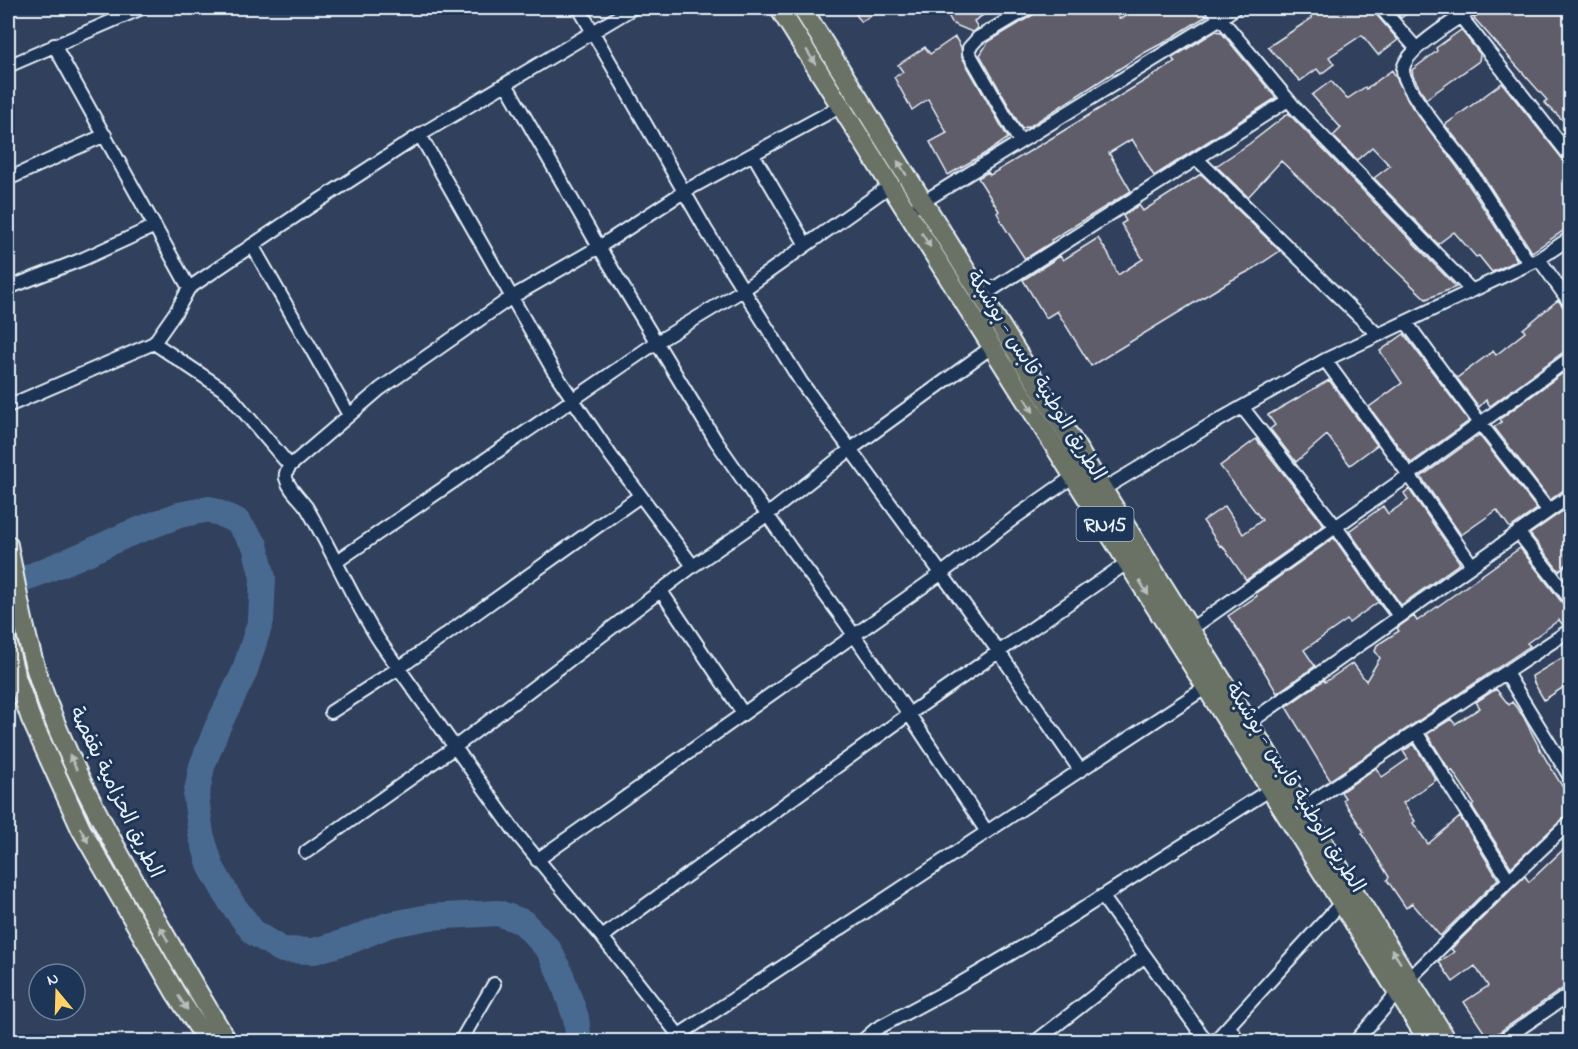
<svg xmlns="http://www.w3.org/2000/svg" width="1578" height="1049" viewBox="0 0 1578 1049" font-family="'Indie Flower','Playpen Sans Arabic',sans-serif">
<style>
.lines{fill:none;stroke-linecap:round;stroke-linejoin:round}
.river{stroke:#4a6a90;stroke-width:26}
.building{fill:#605d6b;stroke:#e8f1f8;stroke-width:1.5}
.minor-casing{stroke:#e8f1f8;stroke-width:16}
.primary-casing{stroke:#e8f1f8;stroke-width:22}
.minor{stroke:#1d3557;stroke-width:12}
.primary{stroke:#6b7165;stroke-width:18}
.oneway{fill:#b6bebd}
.labels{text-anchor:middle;stroke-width:6;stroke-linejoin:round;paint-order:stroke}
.shield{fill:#1d3557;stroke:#abb9c8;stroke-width:1.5}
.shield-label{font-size:20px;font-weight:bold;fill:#e8f1f8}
.street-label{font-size:21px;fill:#e8f1f8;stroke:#1d3557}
</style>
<rect width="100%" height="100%" fill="#31415d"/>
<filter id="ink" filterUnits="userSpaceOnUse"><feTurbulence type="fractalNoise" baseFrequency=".0167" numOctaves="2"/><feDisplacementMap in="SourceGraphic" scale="12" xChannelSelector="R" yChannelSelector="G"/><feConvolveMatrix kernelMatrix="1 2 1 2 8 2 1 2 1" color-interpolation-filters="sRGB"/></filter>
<g filter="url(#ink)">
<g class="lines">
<path class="river" d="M29,577L85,554L126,535L179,515L209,509L237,521L255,545L263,578L261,620L244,673L217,728L202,766L196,797L201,834L211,867L232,904L254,933L282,950L314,951L352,940L388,925L429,917L498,913L523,922L549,950L561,975L576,1018L579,1042"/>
</g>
<path class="building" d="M852,8H883L861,22Z
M944,8H994L974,21L978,28L972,32L953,24Z
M1037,8H1112L1120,19L1139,8H1204L1208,15L1162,44L1159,45L1144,53L1027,128L1026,127L1022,129L980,55L988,42L1033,15L1036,12Z
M1303,8H1373L1375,13L1398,40L1378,55L1362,35L1329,57L1334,64L1321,74L1317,69L1300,81L1268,47L1312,18Z
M1392,8H1414L1401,18Z
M1482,8H1570V127L1544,102L1547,100L1474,18L1481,12Z
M1461,30L1480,54L1479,61L1426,99L1413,76L1412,70L1437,51L1436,48Z
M1216,31L1221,32L1276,98L1154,176L1132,139L1109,153L1131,191L1051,240L1052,242L1025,259L1000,220H1001L997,213L999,211L978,178L988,172L990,175L1055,136L1175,62L1172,58Z
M955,37L961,47L962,57L1008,138L989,151L948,175L930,142L947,133L928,99L912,110L894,77L903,72L898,65L925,47L930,54Z
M1392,70L1412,107L1457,167L1517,260L1514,262L1492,272L1479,256L1476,257L1454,232L1438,244L1374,178L1390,166L1372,147L1357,160L1333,136L1341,128L1312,95L1331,81L1347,99L1365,87L1366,89Z
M1502,83L1564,161L1570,164V226L1532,252L1471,157L1445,125Z
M1289,113L1290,115L1456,287L1426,299L1281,161L1248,197L1216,166L1249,144Z
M1201,174L1280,251L1253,269L1230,281L1091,366L1057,311L1046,318L1023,280L1060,256L1063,260L1098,238L1109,255L1118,275L1143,259L1121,224L1126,221L1123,216L1139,205L1143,211Z
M1558,300L1564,308L1570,311V350L1565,351L1490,406L1486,400L1479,407L1457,378L1493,351L1496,355L1525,332L1523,329Z
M1404,334L1469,421L1411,463L1369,407L1402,383L1380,351Z
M1570,368V488L1565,489L1550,500L1494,427L1502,422L1500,419Z
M1329,380L1377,445L1350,465L1327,435L1296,462L1270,429L1275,425L1268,415Z
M1479,435L1537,509L1510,528L1497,510L1461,535L1421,477Z
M1256,439L1324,525L1246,580L1222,545L1220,546L1203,521L1225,506L1243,534L1262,520L1220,466Z
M1409,489L1460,563L1401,605L1349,531L1383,506L1388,514L1408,500L1404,493Z
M1570,506V561L1559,571L1530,534Z
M1334,538L1388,615L1378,602L1349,623L1347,620L1304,650L1315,666L1277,693L1254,654L1228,616L1257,596L1256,593Z
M1520,548L1563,604L1570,607V619L1563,625L1559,620L1527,643L1530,646L1330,780L1286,707L1324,680L1325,682L1353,663L1366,681L1380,658L1375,651L1377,645L1399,631L1397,628L1414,616L1417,621Z
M1570,653V669L1566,672L1570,679V683L1544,700L1533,681L1532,676Z
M1496,689L1509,705L1512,702L1523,716L1542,753L1570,799V812L1511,867L1472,806L1474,804L1466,791L1452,770L1450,771L1427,734L1451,719L1455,724L1480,708L1476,702Z
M1414,744L1436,780L1403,803L1415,821L1413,823L1428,844L1460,817L1498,879L1440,936L1412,903L1406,908L1387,880L1389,877L1362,833L1364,832L1343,800L1345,798L1341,792L1376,768L1382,777L1408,759L1403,751Z
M1570,843V986L1565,987L1495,1035L1492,1041H1490L1464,1002L1488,986L1475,966L1453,982L1439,962L1454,952L1451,949L1525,876L1529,882Z"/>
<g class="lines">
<g class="minor-casing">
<path id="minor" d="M579,8L706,230L801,382L999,652L1080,770
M1212,8L1296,109L1471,290
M1381,8L1416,48
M1454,8L1570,156
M1474,8C1458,18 1404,50 1403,70C1403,89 1451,145 1464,162C1486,195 1507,230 1529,263
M54,45L189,288L177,310L154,343L227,392L290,466
M8,66L142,8
M506,84L599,247L716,441L791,549L840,615L909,714L987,832
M420,135L553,370L611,456L693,566
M1020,142L969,53V48L978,38L1029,8
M753,154L806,245
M1197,159L1378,335
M8,179L105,135
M918,205L1221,18L1235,8
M252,245L349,415
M1539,259L1570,303
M8,288L83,259L155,226
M189,288L297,215L420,135L633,8
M982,296L1288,100
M1406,322L1480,423L1548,510
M1325,360L1409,475L1472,565
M8,406L154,343
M1242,407L1336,527L1399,616
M1097,493L1207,427L1325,360L1539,259L1570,238
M1518,532L1570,599
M336,562L657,342L743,290L891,185
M661,591L743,713
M1191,629L1409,475L1570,358
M1506,673L1570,777
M331,712L399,668L640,496
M1249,723L1570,496
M1302,808L1416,732
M306,852L455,747L693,566L767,515L851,449L993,346
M537,860L942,573L1017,516L1074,476
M1509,880L1570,822
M1102,896L1207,1042
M602,937L909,714L1128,562
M1229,1026L1239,1042
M679,1035L1211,684
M460,1042L494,984
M684,1042L602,937L516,833L380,642C352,599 333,552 307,508C301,499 289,490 286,478C285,473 287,470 290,466L380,389L512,297L599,247L685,191L841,106
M861,1042L876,1029L956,986L1029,943L1271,789
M1035,1042L1145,956
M1214,1042L1342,902
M1355,1042L1410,978L1509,880L1416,732L1570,630
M1500,1042L1570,994"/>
</g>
<g class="primary-casing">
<path id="primary" d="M779,8L1429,1042
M802,8L1448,1042
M8,545C17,591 25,638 40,682C64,753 100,819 136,884C166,937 196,990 228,1042
M8,645L15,674L31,719L81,829L176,994L208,1042"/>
</g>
<use href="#minor" class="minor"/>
<use href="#primary" class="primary"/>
</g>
<defs><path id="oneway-solid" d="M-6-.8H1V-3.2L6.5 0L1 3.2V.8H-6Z" transform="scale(1.5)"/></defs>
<g class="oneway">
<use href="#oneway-solid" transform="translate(811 57) rotate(58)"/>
<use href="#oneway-solid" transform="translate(902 168) rotate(-122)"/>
<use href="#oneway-solid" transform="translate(926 240) rotate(58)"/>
<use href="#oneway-solid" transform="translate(1029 405) rotate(58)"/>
<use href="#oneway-solid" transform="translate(1144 588) rotate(58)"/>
<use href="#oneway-solid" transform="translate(73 762) rotate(-115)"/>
<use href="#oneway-solid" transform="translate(84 835) rotate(61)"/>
<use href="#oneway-solid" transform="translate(164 934) rotate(-119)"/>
<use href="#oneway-solid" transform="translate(1396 956) rotate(-123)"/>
<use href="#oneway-solid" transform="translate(183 1003) rotate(57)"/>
</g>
</g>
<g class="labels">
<rect class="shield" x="1076.5" y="507" width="57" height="34" rx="4.5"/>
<g class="shield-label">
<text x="1105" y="531">RN15</text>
</g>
<g class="street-label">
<text transform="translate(1037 375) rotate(58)" y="7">الطريق الوطنية قابس - بوشبكة</text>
<text transform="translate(1296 787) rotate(58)" y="7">الطريق الوطنية قابس - بوشبكة</text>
<text transform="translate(117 792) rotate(64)" y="7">الطريق الحزامية بقفصة</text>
</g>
</g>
<rect width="1578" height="1049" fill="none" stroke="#1d3557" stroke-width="30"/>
<rect x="15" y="15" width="1548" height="1019" fill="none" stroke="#e8f1f8" stroke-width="2" filter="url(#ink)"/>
<g transform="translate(57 992) rotate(341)"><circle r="28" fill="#1d3557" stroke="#6e8097" stroke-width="1.5"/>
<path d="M0-4.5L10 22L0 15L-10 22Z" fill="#ffd166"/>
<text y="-9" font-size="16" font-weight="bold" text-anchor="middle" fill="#e8f1f8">N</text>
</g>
</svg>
